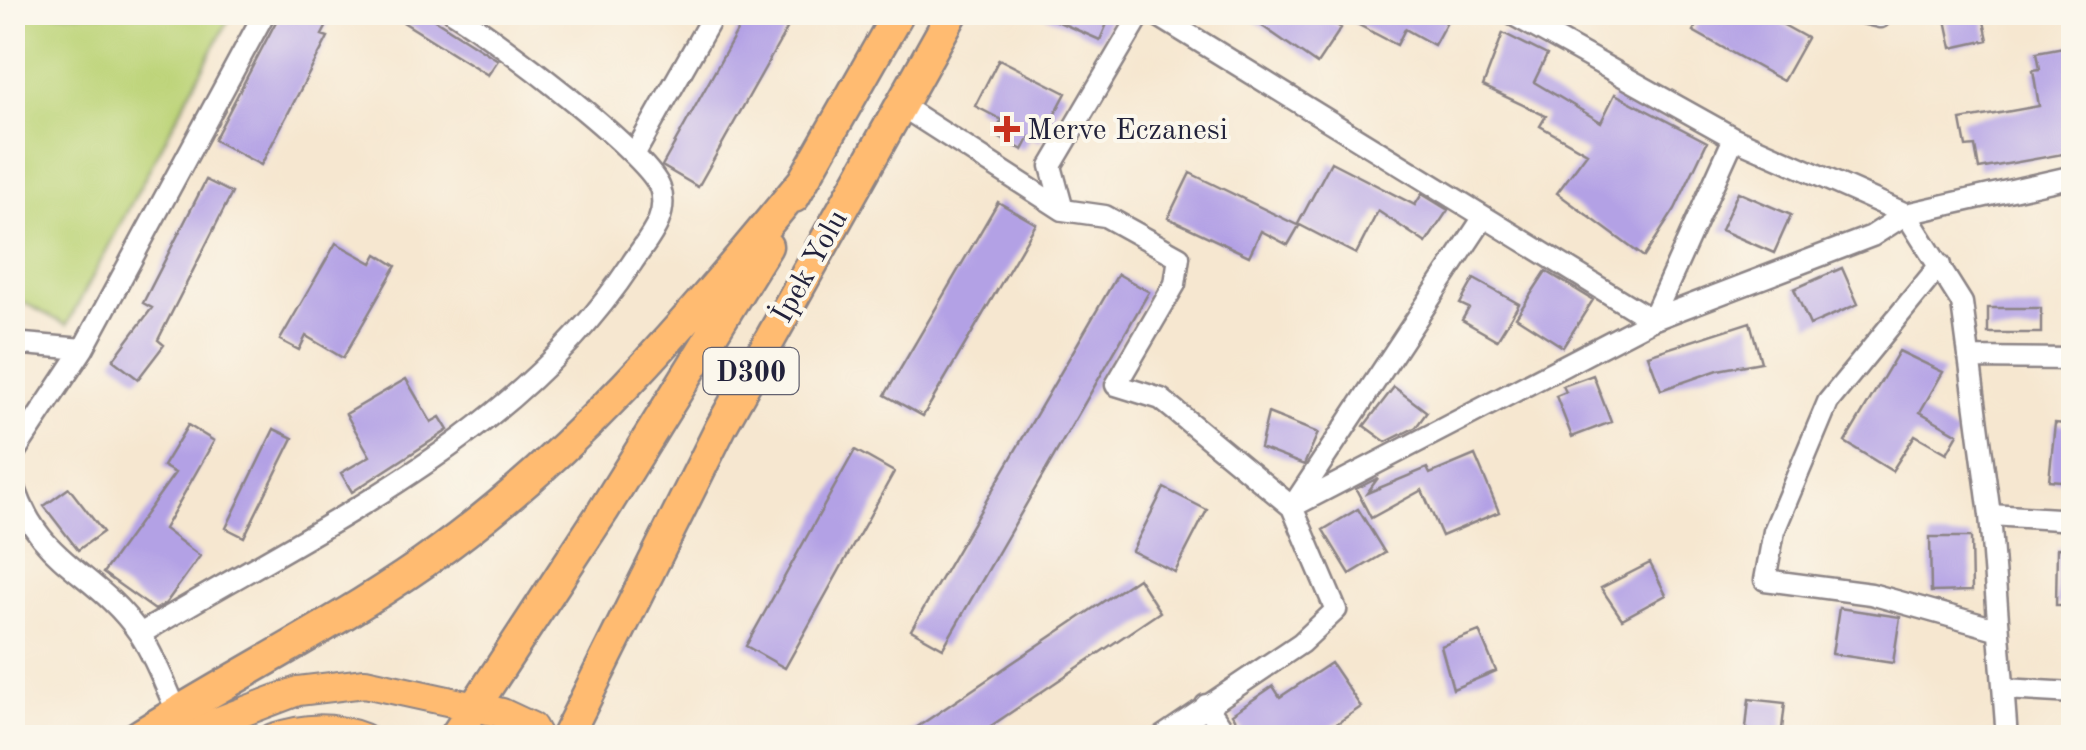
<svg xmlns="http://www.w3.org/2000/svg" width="2086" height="750" viewBox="0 0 2086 750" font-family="'Old Standard TT',serif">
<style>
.green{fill:#bdd479;stroke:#707b5a;stroke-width:2.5}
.building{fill:#b3a1e5}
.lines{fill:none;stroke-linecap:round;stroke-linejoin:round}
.minor-casing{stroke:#8c8486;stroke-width:25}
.major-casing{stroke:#8c8486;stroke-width:32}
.highway-casing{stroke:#8c8486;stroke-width:35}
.minor{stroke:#fff;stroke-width:20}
.major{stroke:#ffbb71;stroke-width:28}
.highway{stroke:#ffbb71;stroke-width:30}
.poi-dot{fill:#c8321e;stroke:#fbf7ec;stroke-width:4}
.labels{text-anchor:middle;stroke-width:8;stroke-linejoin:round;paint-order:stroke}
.shield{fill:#fbf7ec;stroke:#636270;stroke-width:2.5}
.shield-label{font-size:28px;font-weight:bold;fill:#22223b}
.poi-label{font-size:30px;fill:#22223b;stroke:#fbf7ec;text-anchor:start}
.street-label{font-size:30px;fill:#22223b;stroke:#fbf7ec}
</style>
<rect width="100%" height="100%" fill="#fbf7ec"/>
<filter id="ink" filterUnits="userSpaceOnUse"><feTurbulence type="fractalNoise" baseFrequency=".01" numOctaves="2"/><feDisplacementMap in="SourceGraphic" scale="20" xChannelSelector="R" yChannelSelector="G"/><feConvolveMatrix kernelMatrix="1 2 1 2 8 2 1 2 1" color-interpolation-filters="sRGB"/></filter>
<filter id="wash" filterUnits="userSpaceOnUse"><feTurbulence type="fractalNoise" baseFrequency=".0048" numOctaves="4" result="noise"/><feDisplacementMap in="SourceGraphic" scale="40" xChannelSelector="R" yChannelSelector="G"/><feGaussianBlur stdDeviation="2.25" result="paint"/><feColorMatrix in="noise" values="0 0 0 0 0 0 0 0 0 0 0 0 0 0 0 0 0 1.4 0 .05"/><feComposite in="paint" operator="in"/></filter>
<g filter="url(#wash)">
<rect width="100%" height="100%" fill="#f6e7d0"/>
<path class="green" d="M12,13H232L67,325L13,297Z"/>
<g id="blocks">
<path class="building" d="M281,12H334L322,35L328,37L261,165L214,140Z
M387,12H423L498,60L488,75Z
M748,12H783L793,18L698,187L662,166Z
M1036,12H1112L1100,40Z
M1242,12H1318L1341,28L1317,64Z
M1334,12H1452L1434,45L1405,29L1397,45Z
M1704,12H1760L1807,38L1783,81L1693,31Z
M1958,12H1982L1988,40L1952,48L1945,15Z
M1503,33L1547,55L1534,82L1601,122L1615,94L1707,142L1675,209L1644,257L1557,193L1587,153L1540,126L1546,116L1483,86Z
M2074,45V152L1979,169L1975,146L1966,147L1961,120L2039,106L2033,70L2040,69L2037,52Z
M999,59L1066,93L1040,142L1030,137L1023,150L994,135L1002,120L975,106Z
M1331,162L1415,205L1422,194L1448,210L1426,243L1378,211L1356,254L1298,224Z
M1190,173L1299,226L1288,245L1261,231L1249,256L1168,218Z
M206,180L232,193L158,340L164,345L138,379L113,360L152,308L143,303Z
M1738,192L1791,215L1774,253L1721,230Z
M998,202L1036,224L923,416L885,395Z
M336,243L372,263L377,254L396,266L343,358L306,336L299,350L280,340Z
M1842,268L1858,304L1810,325L1794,289Z
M1546,271L1593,300L1563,347L1516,317Z
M1118,274L1149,292L943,648L911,630Z
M1474,279L1519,304L1497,340L1462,320L1469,308L1460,304Z
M1988,308H2041V333H1988Z
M1750,322L1761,362L1718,370L1661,390L1648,355Z
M1899,351L1943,372L1920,412L1958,434L1947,453L1915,435L1892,471L1845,442Z
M1593,375L1611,422L1572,437L1556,396L1566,392L1563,386Z
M406,379L431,422L440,417L448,430L352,492L341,473L370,456L346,414Z
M1394,387L1427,412L1416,427L1386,442L1364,426Z
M1268,413L1318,433L1304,465L1260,448Z
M2055,423L2074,425V482L2049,480Z
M188,425L214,441L164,529L200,556L166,603L155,610L103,573L175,473L163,466Z
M274,429L293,438L244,537L226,528Z
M855,450L894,472L785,668L746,646Z
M1475,455L1499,512L1442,536L1422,490L1371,518L1356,489L1378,478L1367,493L1427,468L1430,474Z
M69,488L103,532L78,550L44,506Z
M1164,488L1207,510L1175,572L1132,551Z
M1358,509L1385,553L1350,574L1323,530Z
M1930,537H1971L1972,591L1931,592Z
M2057,548L2074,549V605H2056Z
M1650,563L1666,595L1622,619L1601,588Z
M1138,578L1160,612L973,738H901Z
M1839,608L1900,617L1893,663L1832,654Z
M1479,631L1496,671L1453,689L1441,646Z
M1331,663L1361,707L1316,738H1247L1232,714L1273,686L1280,697Z
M1749,699L1785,703L1781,738H1745Z"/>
</g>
</g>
<g filter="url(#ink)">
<use href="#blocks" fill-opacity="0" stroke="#8c8486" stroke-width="2.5"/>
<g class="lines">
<g class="minor-casing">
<path id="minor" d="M1152,12L1652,320L1734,138
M1508,12L1734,138L1906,214L2074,176
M1859,12L1880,17
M900,105L1063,210L1105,216L1179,257L1175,284L1116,385L1161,399L1292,507L1336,610L1301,643L1160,738
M635,153L715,12
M1063,210L1051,166L1142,12
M1940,265L1828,402L1774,531L1765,580L1871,594L1996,629
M12,343L83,349
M1969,358L2074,359
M12,456L83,349L265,12
M12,478C35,564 95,569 139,633C155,656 165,686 177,711
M1296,501L1484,217
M1292,507L1652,320L1872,236L1906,214L1962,303L1990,515L2007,738
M1990,515L2074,520
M140,634C317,527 515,441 632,263C647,240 670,217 660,188C648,153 491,35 453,12
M2004,689L2074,693
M1206,705L1229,738"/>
</g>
<g class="major-casing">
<path id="major" d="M174,738L298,691L365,683L502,713L532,727L538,738
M273,738C305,727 332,726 364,738"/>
</g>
<g class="highway-casing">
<path id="highway" d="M794,197L899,12
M135,738C230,678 330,628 422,564C572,459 688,321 803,181
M454,738L603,511L767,246
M566,738L721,427L953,12"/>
</g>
<use href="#minor" class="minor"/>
<use href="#major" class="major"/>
<use href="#highway" class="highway"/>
</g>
</g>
<path class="poi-dot" d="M1002 114h10v10h10v10h-10v10h-10v-10h-10v-10h10z"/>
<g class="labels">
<rect class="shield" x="703.5" y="348" width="95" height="46" rx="8"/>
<g class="shield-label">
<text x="751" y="381">D300</text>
</g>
<g class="poi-label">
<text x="1027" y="139">Merve Eczanesi</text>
</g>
<g class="street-label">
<text transform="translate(809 266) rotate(-61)" y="10">İpek Yolu</text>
</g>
</g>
<rect width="2086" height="750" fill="none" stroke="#fbf7ec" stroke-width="50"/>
</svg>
